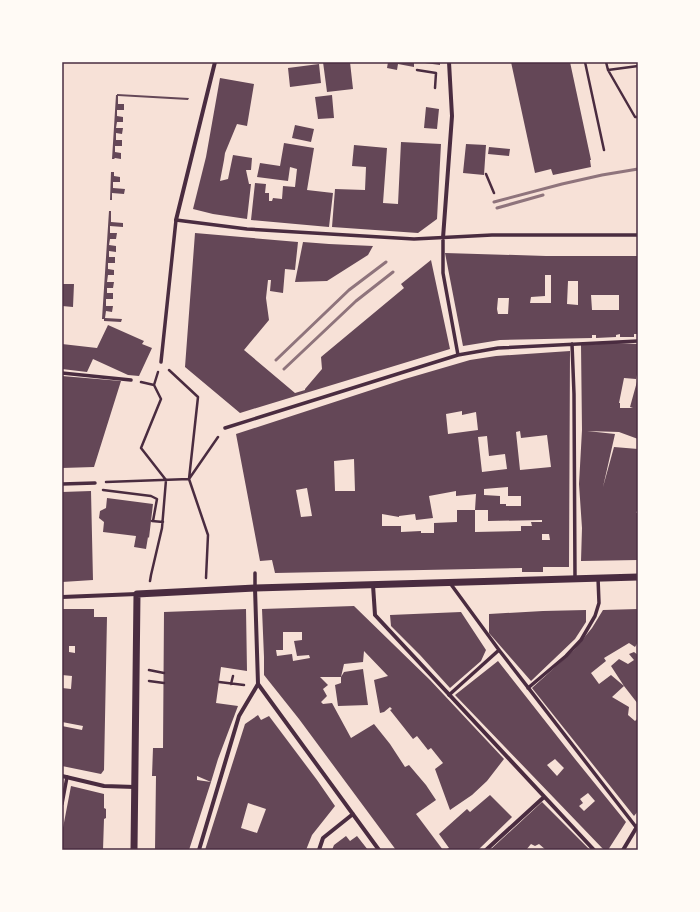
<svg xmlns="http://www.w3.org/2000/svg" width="700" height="912" viewBox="0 0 700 912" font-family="'Nunito Sans',sans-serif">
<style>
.building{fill:#644757;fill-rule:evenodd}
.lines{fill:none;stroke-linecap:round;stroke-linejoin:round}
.path{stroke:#4a2c40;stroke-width:2.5}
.pedestrian{stroke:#4a2c40;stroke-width:3.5}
.minor{stroke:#4a2c40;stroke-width:4}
.tertiary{stroke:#4a2c40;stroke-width:7}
.rail{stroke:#8f747c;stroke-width:3}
.neatline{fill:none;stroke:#4a2c40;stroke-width:1.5}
</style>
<rect width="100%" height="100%" fill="#f7e1d7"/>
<path class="building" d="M323,62H350L353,89L327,92Z
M388,62H414V67L398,64L397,70L387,68Z
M425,62H440V65L425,63Z
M511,62H570L591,160H590L591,167L553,175L551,169L535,173Z
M319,64L321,83L290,87L288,68Z
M220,78L254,84L247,126L237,124L225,153L224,160L220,181L228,179L233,155L252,158L251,170H246L249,184H251L247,219L213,214L193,209L206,157Z
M117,94L189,98L188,100L118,96V104H124V110H117V116L123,117V122H117L116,128H123L122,134L116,133V140H122V146H115V152L121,153V159L115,158L114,159H112L116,95H117Z
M332,95L334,118L318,119L315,97Z
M426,107L439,109L437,129L424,128Z
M295,125L314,129L311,142L292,138Z
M401,142L441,144L437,219L418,233L332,227L335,189L365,190L366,167L352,166L354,145L387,148L383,203L398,204Z
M284,143L314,148L307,190L333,193L329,227L251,220L255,183L266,184L265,193H269V201H272L273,198L282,199L283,186L295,187L297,169L290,167L288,181L257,177L260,163L280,166Z
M466,144L486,145L484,175L463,173Z
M489,147L510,149L509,156L488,154Z
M111,172H114V176L120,177V182H113V188L125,189L124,194L112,193V200H110Z
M109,211H111V222L123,223V227L110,226V233H117L116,239H110L109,245L116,246V252L109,251V257H115V263H108V269L114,270V275H108L107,282H114L113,288H107V293H113V299H106V306H113L112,312L106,311L105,318L122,319L121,322L104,321V319H102Z
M195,233L298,242L295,270L285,269L283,293L270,291L271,280H268L266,298L269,320L244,350L295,393L305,390V389L322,369L321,357L404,288L401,284L431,260L450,349L240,413L185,367Z
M303,242L329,244L373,246L368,255L327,281L295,282Z
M445,253L546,256H638V334H634V337H620V334L616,335V337L596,338V335H592V338L500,340L463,346ZM545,275H551V303H530L531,297L545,296ZM568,281H578V305L567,304ZM591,295H619V310H592ZM498,298H509L508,314H498L497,309Z
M62,284H74L73,307L62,306Z
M108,325L144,341L142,344L152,348L139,376L128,375L93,359L87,372L62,369V344L97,348Z
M616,343L638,344V370L636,379L624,378L619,403H620V408H633L630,407L638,378V439L619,432L587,431L615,434L603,487L614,447L638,449V508L636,513H638V560L581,561L582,528L579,484L582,430L581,345Z
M570,351L569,567H543V572H522V568L275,573L272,560L260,561L236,434L405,379L470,360L496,356ZM462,411V415L476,412L478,430L448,434L446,414ZM520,431L521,438L547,435L551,467L520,470L516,432ZM487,436L489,456L505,454L507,469L482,472L478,437ZM354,459L355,491H335L334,461ZM508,487V496H521V506H506V504H500V496L484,495V489ZM307,488L312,516L301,517L296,490ZM456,491V496L476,494L475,510H457V522L434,523V533H421V531L401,532V526H382V514L399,517V516L415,514L416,520L433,518L429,496ZM475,510H488V521L542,520V522H531L532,526H521V531L475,532ZM542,534H549L550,540H542Z
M62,376L121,381L94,467L62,468Z
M91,491L93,580L62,582V492Z
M107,498L153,504L149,538L148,537L146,549L134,547L136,536L103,532L104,522L99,518L100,511L106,508Z
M354,606L430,680L504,759L487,781L472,795L450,810L435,769L443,763L431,748L428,750L417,736L413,739L390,710L392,709L390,707L384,712L380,713L374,680L388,676L364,651L363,662L344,664L341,677H320L328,685L323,689L327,696L321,702L323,704L332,703L351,738L374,724L390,744L405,767L409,765L426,785L436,800L416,814L443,850H396L299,719L264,675V657L262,609ZM283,632H302V640L294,641L297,656L309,655L310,658L293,661L292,654L277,656L276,650H283Z
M62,609H94V617H107L104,770L101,774L62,766V726L82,730L83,726L62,722V688L71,689L72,676L62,675ZM69,646H75V653L69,652Z
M246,609L247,671L221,667L216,703L238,706L218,759L211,782L197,776V780L211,782L189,850H155L156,776H152L153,748H163L164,612Z
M638,609V642L635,647L629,643L604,658L606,661L591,673L599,684L611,675L624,686L612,697L629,707L628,715L635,721L638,718V811L634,816L532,688L574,650L592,628L603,610Z
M586,610V622L575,639L531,681L489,633V614L543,611Z
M461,612L486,650L481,661L450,688L420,655L391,626L390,615Z
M634,652L638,655V704L624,686L611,666L619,659L628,664L634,660L629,654Z
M498,661L575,759L626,822L608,850H604L455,695ZM555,759L564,768L557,776L547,765ZM588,793L595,801L584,811L579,806L583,803L580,799Z
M363,669L368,705L338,706L335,685L341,683V677L344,672Z
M258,715L261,720L269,716L317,780L335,806L312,835L306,850H205L245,724ZM248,803L266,809L257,833L241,828Z
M71,786L104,794V808L106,809V818L104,819L103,850H62V833Z
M490,795L512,817L478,850H445L449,848L439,834L467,809L470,812Z
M542,802L590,850H546L539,844L535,846L531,844L526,850H490Z
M346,836L350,841L357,836L368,850H332L334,845Z"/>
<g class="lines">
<path class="path" d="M585,62L604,150
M606,62L608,70L635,117H638
M417,70L436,73L435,88
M608,70L638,66
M486,174L494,193
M169,370L198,397L189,479L208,535L206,578
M141,382L154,385L158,372
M106,482L189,479L218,437
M103,490L151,496L157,499L153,521
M152,521L163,522
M150,581L151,575L162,528L166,480L141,448L161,399L154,385
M149,670L164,673
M149,681L164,683
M219,682L244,685
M231,684L233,676"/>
<path class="pedestrian" d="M443,238V273L458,355
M572,344L574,394L575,578
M161,362L176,220L247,229L414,239L492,235H638
M62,373L131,380
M225,428L458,355L498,348L638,341
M62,484L95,483
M255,573V588
M450,583L499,650L636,827
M528,688L566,656L581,640L595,616L599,603L598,578
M449,695L499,650
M62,804L67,777"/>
<path class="minor" d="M176,220L215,62
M443,238L452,116L449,62
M373,585L375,615L594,850
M255,588L258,684L379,850
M62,597L137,594
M62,776L104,786L135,787
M199,850L239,716L258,684
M319,850L323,838L353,814
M486,850L544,797
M623,850L638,825"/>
<path class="tertiary" d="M134,850L137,594L255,588L638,577"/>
<path class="rail" d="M494,202L562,184L602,175L638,169
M497,208L543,195
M276,360L349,290L386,262
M284,369L356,301L393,272"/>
</g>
<rect width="700" height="912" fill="none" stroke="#fffaf5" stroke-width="126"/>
<rect x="63" y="63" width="574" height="786" class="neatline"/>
</svg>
